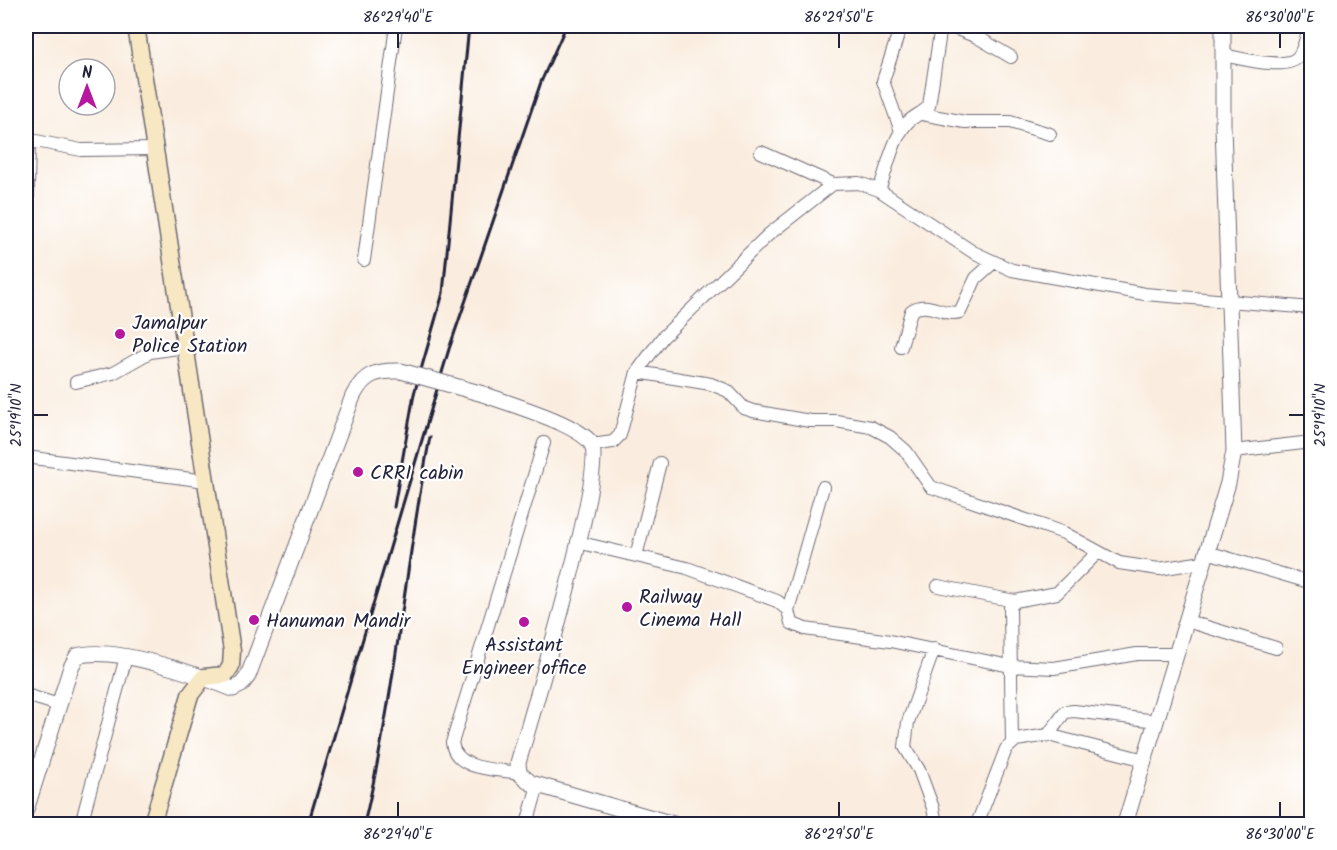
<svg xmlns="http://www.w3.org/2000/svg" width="1337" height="850" viewBox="0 0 1337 850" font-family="Kalam,sans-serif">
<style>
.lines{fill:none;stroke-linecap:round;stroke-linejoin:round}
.minor-casing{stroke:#6e6974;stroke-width:14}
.tertiary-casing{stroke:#6e6974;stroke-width:17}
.secondary-casing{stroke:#6e6974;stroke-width:19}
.minor{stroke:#fff;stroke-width:12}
.tertiary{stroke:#fff;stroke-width:15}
.secondary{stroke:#f7e8c3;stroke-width:16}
.rail{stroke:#22223b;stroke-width:3}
.tertiary-bridge-casing{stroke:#6e6974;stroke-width:17;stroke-linecap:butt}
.tertiary-bridge{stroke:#fff;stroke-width:15}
.ticks{fill:none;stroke:#22223b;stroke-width:2}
.poi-dot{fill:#b5179e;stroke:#fff;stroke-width:2}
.labels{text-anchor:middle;stroke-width:4.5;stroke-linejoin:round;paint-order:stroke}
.poi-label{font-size:20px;fill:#22223b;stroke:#fff;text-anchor:start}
.neatline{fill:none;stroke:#22223b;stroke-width:2}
.ticks-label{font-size:15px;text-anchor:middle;fill:#22223b}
</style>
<rect width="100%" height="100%" fill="#fff"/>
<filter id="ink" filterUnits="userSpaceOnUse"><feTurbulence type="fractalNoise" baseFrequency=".0167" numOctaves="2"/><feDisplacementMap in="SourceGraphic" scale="12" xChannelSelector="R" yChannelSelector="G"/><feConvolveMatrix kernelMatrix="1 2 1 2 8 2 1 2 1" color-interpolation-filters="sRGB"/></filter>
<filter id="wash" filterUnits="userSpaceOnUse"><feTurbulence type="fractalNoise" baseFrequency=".008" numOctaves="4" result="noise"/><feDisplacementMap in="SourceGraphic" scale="24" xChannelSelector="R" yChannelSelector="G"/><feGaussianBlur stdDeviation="1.35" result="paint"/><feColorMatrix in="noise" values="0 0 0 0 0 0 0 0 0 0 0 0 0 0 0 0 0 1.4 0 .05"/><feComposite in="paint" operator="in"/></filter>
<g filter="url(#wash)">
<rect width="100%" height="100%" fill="#faeddf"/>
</g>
<g filter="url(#ink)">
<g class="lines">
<g class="minor-casing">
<path id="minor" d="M949,26L977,37L1011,57
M899,32L883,81L901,131
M1223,55C1240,58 1286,71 1298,57C1305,48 1305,35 1312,26
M922,114L965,122H1010L1050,134
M26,139L81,150L155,149
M761,152L833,184
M879,190C887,170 892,140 907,123C913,116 922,114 929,106L941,26
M364,260L396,26
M26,285L29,139
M901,347L911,311C927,299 944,317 960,312L976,278L994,262
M637,372L711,384L728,391L744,408L753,411L810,421H836L871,427L890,437L906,451L931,487L1064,533L1119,563L1159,569L1203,562
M76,382L113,373L150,352L185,347
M592,445L613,442L620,435L637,372L662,338L768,235L833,184L859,183L879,190L973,252L1012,270L1145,294L1312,308
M1234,451L1312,442
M26,457L206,481
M577,542L687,568L777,601L788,610L791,623L805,629L890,641L1010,666L1054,668L1137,654H1177
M1207,552L1312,583
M636,556L660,463
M938,586L1015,601
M788,610L823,487
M1187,621L1276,648
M934,649L908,722L905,747L919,770L933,808L936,824
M26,695L59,705
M1048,735L1145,760
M1012,743L1010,607L1015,601L1057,593L1098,552
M519,773C496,769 456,771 452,743L544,443
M81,824L126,657
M527,824L538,785
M977,824L1006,749L1016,740L1048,735L1065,712L1074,711L1157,721"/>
</g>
<g class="tertiary-casing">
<path id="tertiary" d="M483,394C509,404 576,423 591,443C607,467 530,721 518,763L519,773L531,783L673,824
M26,810L71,667L77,656C113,645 199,675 233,689L241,685L248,676L353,396C364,374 376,370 401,371
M1125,824L1228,483L1234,451L1223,126V26"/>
</g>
<g class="secondary-casing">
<path id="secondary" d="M136,26L232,651L231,666L225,675L204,677L190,695L152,824"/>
</g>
<use href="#minor" class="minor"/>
<use href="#tertiary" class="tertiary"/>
<use href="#secondary" class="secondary"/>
<path class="rail" d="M394,507L414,394L443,293L469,26
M308,824L449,349L541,82L566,26
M364,824C395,697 405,566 430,437"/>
<g class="tertiary-bridge-casing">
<path id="tertiary-bridge" d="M401,371L483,394"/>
</g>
<use href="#tertiary-bridge" class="tertiary-bridge"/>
</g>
</g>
<path class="ticks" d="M398,33V48M839,33V48M1280,33V48M33,415H48M1289,415H1304M398,802V817M839,802V817M1280,802V817"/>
<g class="poi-dot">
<circle cx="120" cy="334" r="6"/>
<circle cx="358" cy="472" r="6"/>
<circle cx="627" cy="607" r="6"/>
<circle cx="254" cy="620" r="6"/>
<circle cx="524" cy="622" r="6"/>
</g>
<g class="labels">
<g class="poi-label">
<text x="132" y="329">Jamalpur<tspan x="132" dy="23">Police Station</tspan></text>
<text x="370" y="479">CRRI cabin</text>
<text x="639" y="603">Railway<tspan x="639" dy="23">Cinema Hall</tspan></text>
<text x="266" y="627">Hanuman Mandir</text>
<text x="524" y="651" text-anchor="middle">Assistant<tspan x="524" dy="23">Engineer office</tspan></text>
</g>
</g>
<rect width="1337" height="850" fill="none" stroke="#fff" stroke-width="66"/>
<g transform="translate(87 87)"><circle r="28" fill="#ffffff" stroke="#a7a7b1" stroke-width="1.5"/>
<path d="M0-4.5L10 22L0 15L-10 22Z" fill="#b5179e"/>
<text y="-9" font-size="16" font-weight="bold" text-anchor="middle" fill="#22223b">N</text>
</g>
<rect x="33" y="33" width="1271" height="784" class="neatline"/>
<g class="ticks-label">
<text x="398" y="22">86°29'40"E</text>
<text x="839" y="22">86°29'50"E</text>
<text x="1280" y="22">86°30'00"E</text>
<text transform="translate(16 415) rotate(-90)" y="5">25°19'10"N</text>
<text transform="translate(1320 415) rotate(-90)" y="5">25°19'10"N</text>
<text x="398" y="839">86°29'40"E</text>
<text x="839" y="839">86°29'50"E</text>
<text x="1280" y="839">86°30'00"E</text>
</g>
</svg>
